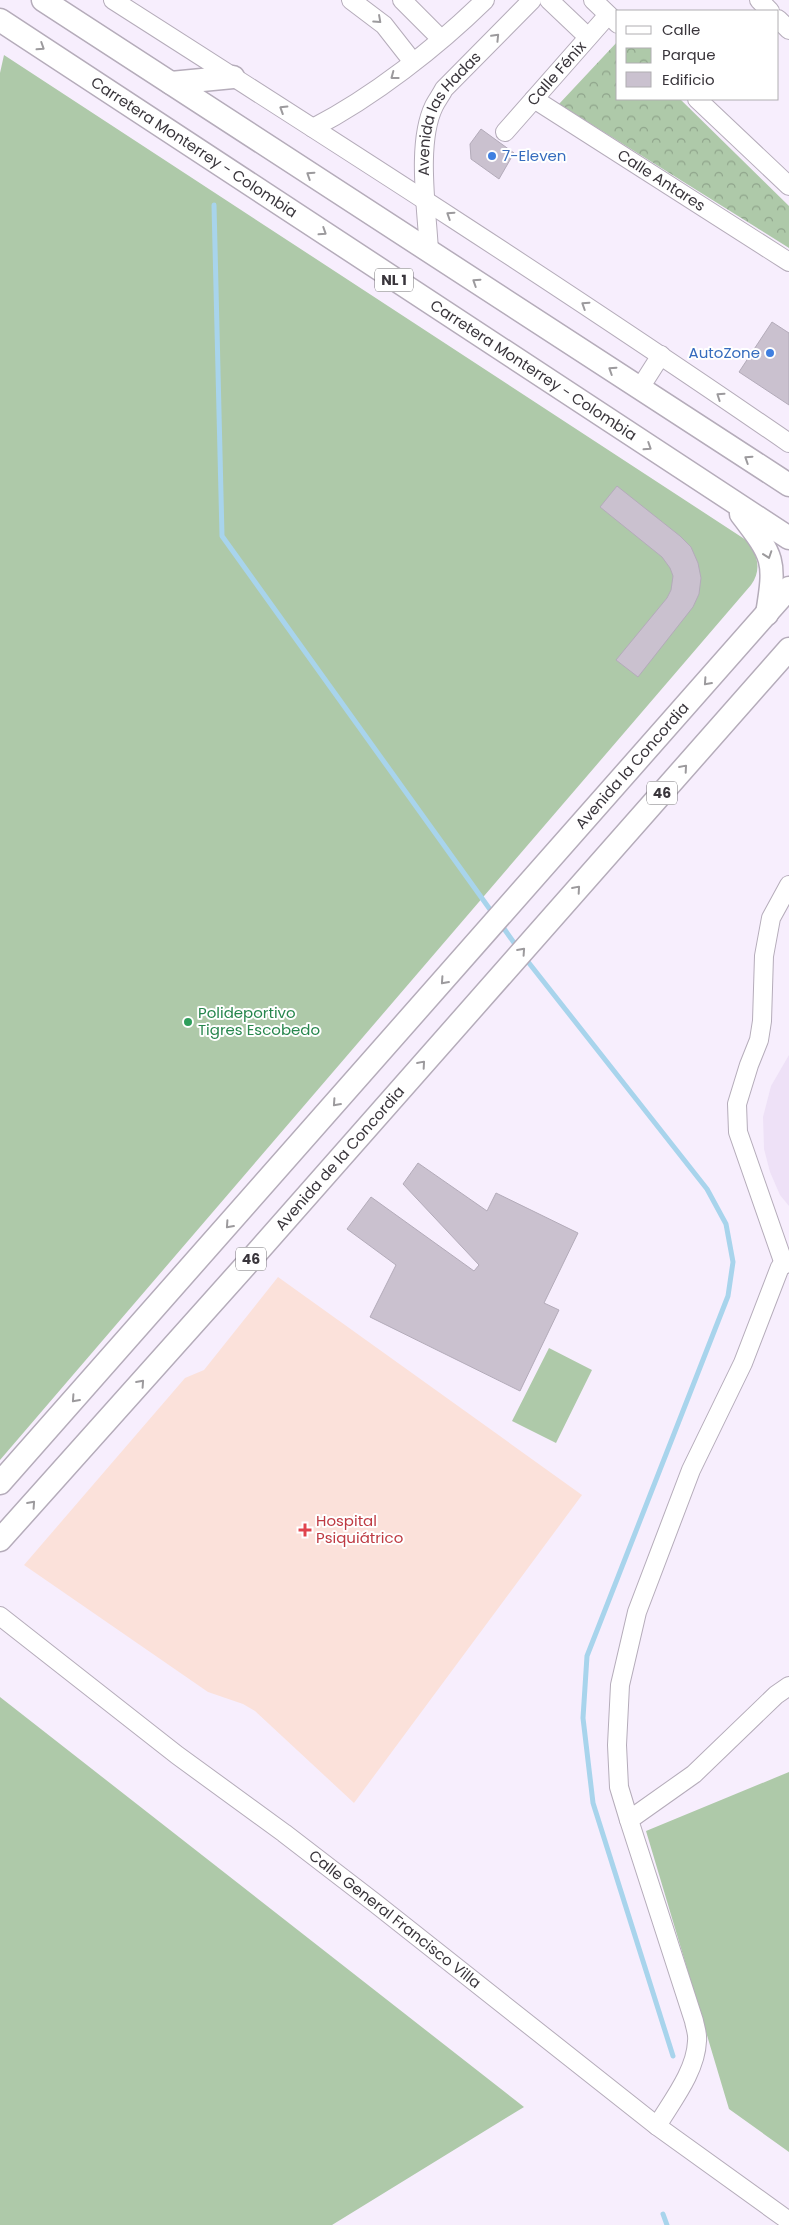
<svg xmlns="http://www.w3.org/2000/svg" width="789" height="2225" viewBox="0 0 789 2225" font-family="Poppins,sans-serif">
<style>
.built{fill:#eee1f7}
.medical{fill:#fbe1da}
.grass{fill:#aec9a9}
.park{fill:url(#park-crowns)}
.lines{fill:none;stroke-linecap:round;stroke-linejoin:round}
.stream{stroke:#a8d4ec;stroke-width:5}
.building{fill:#cac1cf;stroke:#b3abb9}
.minor-casing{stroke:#b5acba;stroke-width:20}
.major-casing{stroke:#b5acba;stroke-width:25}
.minor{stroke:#fff;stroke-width:18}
.major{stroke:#fff;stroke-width:22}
.oneway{stroke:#9c9a9d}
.shop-dot{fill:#3f7fe0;stroke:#fff;stroke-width:2}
.leisure-dot{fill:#2e9e5b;stroke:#fff;stroke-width:2}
.health-dot{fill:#e0444e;stroke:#fff;stroke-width:2}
.labels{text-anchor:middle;stroke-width:4;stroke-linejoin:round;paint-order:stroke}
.shield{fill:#fff;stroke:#747276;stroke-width:1}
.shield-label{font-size:14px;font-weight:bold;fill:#39353b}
.street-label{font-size:15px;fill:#39353b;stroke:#fff}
.shop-label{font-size:15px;fill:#366cbe;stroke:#fff;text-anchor:start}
.leisure-label{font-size:15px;fill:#27864d;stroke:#fff;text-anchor:start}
.health-label{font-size:15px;fill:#be3a42;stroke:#fff;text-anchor:start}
</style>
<defs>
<pattern id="park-crowns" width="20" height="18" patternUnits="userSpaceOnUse" patternTransform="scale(1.25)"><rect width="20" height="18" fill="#aec9a9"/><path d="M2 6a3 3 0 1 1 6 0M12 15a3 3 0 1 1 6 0" fill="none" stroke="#8fa48b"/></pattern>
</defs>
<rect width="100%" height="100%" fill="#f7eefd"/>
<path class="built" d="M789,1055V1206L780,1195L770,1172L764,1149L763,1117L771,1086Z"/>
<path class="medical" d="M278,1277L582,1495L354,1803L255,1711L243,1704L208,1692L24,1565L185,1378L204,1370Z"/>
<path class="grass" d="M4,55L746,540C758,554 762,570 751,585L0,1460V73Z
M549,1348L592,1370L556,1443L512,1421Z
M0,1697L524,2107L332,2225H0Z
M789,1772V2152L729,2109L646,1831Z"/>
<path class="park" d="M618,41V99H680L789,206V248L559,104Z"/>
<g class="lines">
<path class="stream" d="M214,205L222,536L494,915
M500,923L517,947
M525,958L707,1189L726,1224L733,1262L728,1296L587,1656L583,1718L593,1803L673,2056
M663,2214L667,2225"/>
</g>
<path class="building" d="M481,129L514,153L499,179L471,159L470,144Z
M772,322L789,333V405L739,372Z
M617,486L680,536L691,547L698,563L701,578L699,594L693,607L638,677L616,660L667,598L671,590L673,576L670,568L662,557L600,507Z
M418,1163L487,1211L496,1193L578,1233L544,1303L559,1310L520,1391L370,1317L396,1265L347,1229L371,1197L474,1271L479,1265L403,1184Z"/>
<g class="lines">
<g class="minor-casing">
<g id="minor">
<path d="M113,0C340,145 567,290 789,443"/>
<path d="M351,0L384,25L413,62"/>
<path d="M402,0L441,39"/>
<path d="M549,0L588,37"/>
<path d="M593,0L618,24"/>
<path d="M759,0L770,11"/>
<path d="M778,19L789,30"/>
<path id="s1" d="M534,99L789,262"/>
<path d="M697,99L789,186"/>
<path d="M313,128C373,97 437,47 485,0"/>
<path id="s2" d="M505,132L608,15"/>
<path id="s3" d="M429,251C427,210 416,143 434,106C437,100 441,95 444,89L532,0"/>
<path d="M640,388L661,355"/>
<path d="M784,1264L738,1132L737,1104L749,1065L759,1040L762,1021L764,956L771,918L789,885"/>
<path id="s4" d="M0,1616L177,1755L284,1833L375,1903L657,2126L789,2221"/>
<path d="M629,1820L619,1787L617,1745L620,1685L637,1612L691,1470L743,1363L780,1267L789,1262"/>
<path d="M657,2126C672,2101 696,2071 697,2041C698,2034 695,2027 694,2021L629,1820L694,1774L776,1695L789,1686"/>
</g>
</g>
<g class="major-casing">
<g id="major">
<path d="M43,0L789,485"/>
<path id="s5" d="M0,20L789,538"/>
<path d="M171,83L233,77"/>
<path d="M741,514C774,557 776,560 767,614"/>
<path id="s6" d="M0,1483L789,588"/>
<path id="s7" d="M0,1540L253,1257L789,649"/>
</g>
</g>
<use href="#minor" class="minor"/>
<use href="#major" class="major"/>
</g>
<defs><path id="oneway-chevron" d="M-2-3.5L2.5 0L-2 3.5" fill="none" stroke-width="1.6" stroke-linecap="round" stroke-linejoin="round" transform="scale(1.25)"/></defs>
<g class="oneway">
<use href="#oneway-chevron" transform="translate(378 20) rotate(42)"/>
<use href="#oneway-chevron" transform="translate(496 37) rotate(-46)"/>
<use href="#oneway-chevron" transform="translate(41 47) rotate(33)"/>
<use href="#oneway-chevron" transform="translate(394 76) rotate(143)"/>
<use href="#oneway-chevron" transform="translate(283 109) rotate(-148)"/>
<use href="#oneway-chevron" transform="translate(310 175) rotate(-147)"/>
<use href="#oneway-chevron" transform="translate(450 215) rotate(-147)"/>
<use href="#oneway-chevron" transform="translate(323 232) rotate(33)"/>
<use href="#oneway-chevron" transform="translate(476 282) rotate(-147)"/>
<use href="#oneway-chevron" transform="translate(585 305) rotate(-147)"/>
<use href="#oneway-chevron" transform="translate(612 370) rotate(-147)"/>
<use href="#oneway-chevron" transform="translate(720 396) rotate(-146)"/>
<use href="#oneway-chevron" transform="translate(648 447) rotate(33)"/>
<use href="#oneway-chevron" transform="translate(748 459) rotate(-147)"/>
<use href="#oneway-chevron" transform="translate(768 555) rotate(71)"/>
<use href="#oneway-chevron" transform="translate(707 682) rotate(132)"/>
<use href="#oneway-chevron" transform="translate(684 768) rotate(-49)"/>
<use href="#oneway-chevron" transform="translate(577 889) rotate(-49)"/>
<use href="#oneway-chevron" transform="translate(522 951) rotate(-48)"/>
<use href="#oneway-chevron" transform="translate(444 981) rotate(132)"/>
<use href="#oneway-chevron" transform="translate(422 1064) rotate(-49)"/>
<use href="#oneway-chevron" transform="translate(336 1103) rotate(132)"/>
<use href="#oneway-chevron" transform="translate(229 1225) rotate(132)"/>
<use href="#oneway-chevron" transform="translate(141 1383) rotate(-48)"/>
<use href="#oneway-chevron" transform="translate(75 1399) rotate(132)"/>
<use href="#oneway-chevron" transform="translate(32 1504) rotate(-48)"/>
</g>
<g class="shop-dot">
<circle cx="492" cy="156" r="5"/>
<circle cx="770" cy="353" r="5"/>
</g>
<circle class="leisure-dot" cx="188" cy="1022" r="5"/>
<path class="health-dot" d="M302.5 1522.5h5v5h5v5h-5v5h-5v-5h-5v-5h5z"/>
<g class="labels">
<g class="shield">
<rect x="375" y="268.5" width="38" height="23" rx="4"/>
<rect x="647" y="781.5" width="30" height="23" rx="4"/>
<rect x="236" y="1247.5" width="30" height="23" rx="4"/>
</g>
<g class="shield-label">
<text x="394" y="285">NL 1</text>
<text x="662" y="798">46</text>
<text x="251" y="1264">46</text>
</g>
<g class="street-label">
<text dy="5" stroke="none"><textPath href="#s2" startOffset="78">Calle Fénix</textPath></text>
<text dy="5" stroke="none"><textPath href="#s3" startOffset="145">Avenida las Hadas</textPath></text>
<text dy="5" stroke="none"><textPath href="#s5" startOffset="232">Carretera Monterrey - Colombia</textPath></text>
<text dy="5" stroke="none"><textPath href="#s1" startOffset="151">Calle Antares</textPath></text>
<text dy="5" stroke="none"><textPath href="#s5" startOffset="638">Carretera Monterrey - Colombia</textPath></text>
<text dy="5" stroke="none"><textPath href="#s6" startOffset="956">Avenida la Concordia</textPath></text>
<text dy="5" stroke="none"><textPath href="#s7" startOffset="511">Avenida de la Concordia</textPath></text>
<text dy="5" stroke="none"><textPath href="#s4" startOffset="498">Calle General Francisco Villa</textPath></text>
</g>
<g class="shop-label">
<text x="502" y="161">7-Eleven</text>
<text x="760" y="358" text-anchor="end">AutoZone</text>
</g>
<g class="leisure-label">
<text x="198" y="1018">Polideportivo<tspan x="198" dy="17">Tigres Escobedo</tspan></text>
</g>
<g class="health-label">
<text x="316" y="1526">Hospital<tspan x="316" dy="17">Psiquiátrico</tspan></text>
</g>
</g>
<rect x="616" y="10" width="162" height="90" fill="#ffffff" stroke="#b0aeb1"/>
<rect x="626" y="26" width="25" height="8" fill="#ffffff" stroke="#b0aeb1"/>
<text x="662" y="35" font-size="15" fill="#39353b">Calle</text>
<rect x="626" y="48" width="25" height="15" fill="url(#park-crowns)" stroke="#b0aeb1"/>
<text x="662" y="60" font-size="15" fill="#39353b">Parque</text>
<rect x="626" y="72" width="25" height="15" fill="#cac1cf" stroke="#b0aeb1"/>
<text x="662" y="85" font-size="15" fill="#39353b">Edificio</text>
</svg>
